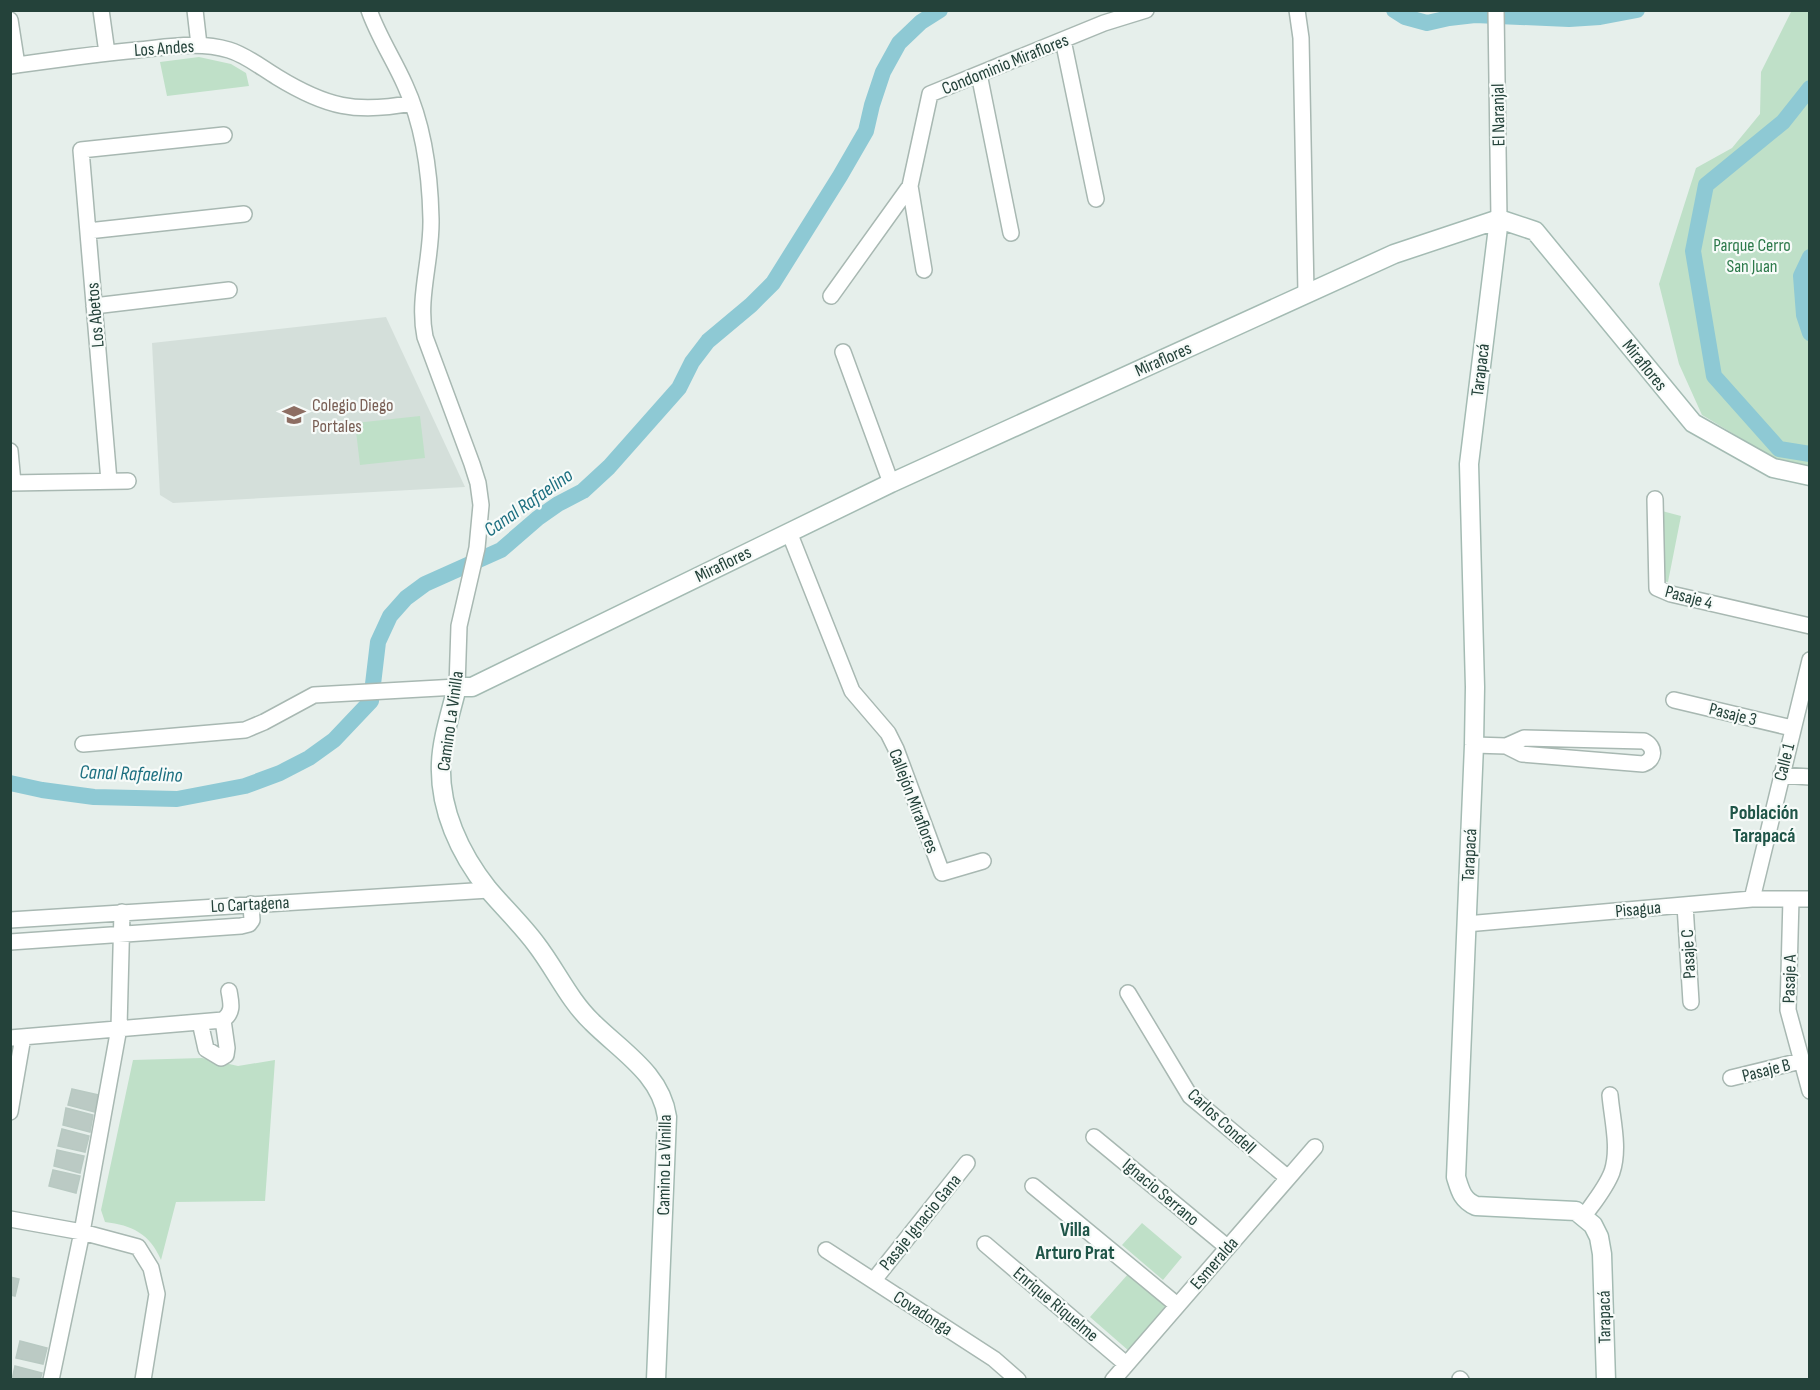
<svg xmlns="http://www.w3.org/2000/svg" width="1820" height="1390" viewBox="0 0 1820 1390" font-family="'Sofia Sans Condensed',sans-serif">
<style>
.built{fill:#d4dfda}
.green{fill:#bfe0c8}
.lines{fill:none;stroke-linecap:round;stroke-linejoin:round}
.canal{stroke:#8ec9d4;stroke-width:16}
.building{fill:#bbcac4;stroke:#b8c9c2;stroke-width:1.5}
.street-casing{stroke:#a8b8b2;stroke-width:18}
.secondary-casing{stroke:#a4bbb3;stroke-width:21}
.street{stroke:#fff;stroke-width:15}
.secondary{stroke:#fff;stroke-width:18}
.labels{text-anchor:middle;stroke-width:4.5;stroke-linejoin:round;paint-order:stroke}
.street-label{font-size:18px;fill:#24423a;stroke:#f7fbf9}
.park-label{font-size:18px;fill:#2d7a4b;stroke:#f7fbf9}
.education-label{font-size:18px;fill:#785e54;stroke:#f7fbf9;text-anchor:start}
.water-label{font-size:20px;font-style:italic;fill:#1c6f80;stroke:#f7fbf9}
.neighbourhood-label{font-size:20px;font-weight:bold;fill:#1f5548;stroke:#f7fbf9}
</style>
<rect width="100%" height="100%" fill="#e6efeb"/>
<path class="built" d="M386,317L465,487L173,503L160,495L152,343Z"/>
<path class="green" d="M1782,11H1809V467L1774,458L1702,415L1679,364L1659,284L1696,168L1732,148L1760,114L1761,72L1791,12Z
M199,57L231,64L246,73L249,86L167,96L160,62Z
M420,416L425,458L360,465L355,423Z
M1662,511L1681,516L1668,582L1661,581Z
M202,1058L238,1066L275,1060L265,1201L176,1202L161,1260C150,1234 132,1225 105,1222L101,1210L133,1060Z
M1142,1223L1182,1257L1163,1280L1122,1245Z
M1129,1273L1168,1305L1129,1351L1090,1317Z"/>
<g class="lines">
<path class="canal" d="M1394,10L1405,17L1427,23L1449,18L1475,15L1569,19L1600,17L1637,10
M1810,88L1783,122L1706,185L1693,251L1714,376L1779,449L1810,454
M1810,257L1801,276L1804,315L1810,333
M10,783L42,790L94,797L177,799L245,786L280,773L309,758L334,740L371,701L378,642L390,616L406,598L425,584L501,550L538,518L558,504L583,491L609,467L679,388L692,362L708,341L751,305L773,283L840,176L866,131L872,105L883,72L899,43L921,22L940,10"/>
</g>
<path class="building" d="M72,1089L99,1095L95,1112L68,1105Z
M66,1108L93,1115L90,1132L63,1125Z
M62,1129L89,1136L85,1152L58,1146Z
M57,1150L84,1156L80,1173L54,1166Z
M53,1170L80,1176L76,1193L49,1186Z
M10,1277L19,1279L15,1296L10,1295Z
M20,1341L47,1348L43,1364L16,1358Z
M15,1366L42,1373L40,1380H12Z"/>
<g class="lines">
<g class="street-casing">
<path id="street" d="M101,10L107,53
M195,10L199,45
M1297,10L1301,38L1306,293
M1496,10L1499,219
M10,20L17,65
M1063,40L1096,199
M10,66C53,60 95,54 138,50C168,47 199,41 229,50C246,55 262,68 277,77C326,107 356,114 412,103
M979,74L1011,233
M88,231L244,214
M924,270L910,186L930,94L1104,23L1146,10
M831,296L910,186
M94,306L229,290
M843,352L891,483
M10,451L13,483
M109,481L81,150L224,135
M10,483L128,481
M1655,499L1657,588L1671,594L1810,626
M789,532L852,691L888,733L896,749L942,873L983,861
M1674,700L1792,728
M83,744L245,730L264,722L314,695L457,687L459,626L477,548L481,505L478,483L472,464L425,337C417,298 432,259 431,219C430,173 424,126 405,85C394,60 378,36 369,10
M1474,745L1506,746L1524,738L1644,741C1656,747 1655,760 1643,764L1522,754L1506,746
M1781,775L1810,777
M1752,899L1810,660
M1791,899L1788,1010L1810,1091
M1685,905L1691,1002
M10,920L489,890
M1466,924L1752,899H1810
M10,942L241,926L249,924L252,920L251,904
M1128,993L1190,1096L1288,1178
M200,1022L206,1049L221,1058L226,1055L227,1048L223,1020
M10,1038L223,1020C234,1012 231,1003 229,991
M1731,1078L1801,1061
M10,1112L23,1037
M1094,1137L1227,1247
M1033,1186L1177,1305
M1584,1216C1594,1202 1606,1188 1612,1172C1620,1148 1612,1119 1610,1095
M10,1219L82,1232L138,1247L151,1268L157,1294L143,1380
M985,1244L1126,1364
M826,1250L994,1359L1018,1380
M874,1280L967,1163
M1460,1379L1461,1380
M51,1380L82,1232L119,1028L122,912
M1113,1380L1315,1147"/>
</g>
<g class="secondary-casing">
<path id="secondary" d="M1499,219L1469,464L1475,687L1474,745L1456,1177C1460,1190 1462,1200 1476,1206L1576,1211L1593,1225L1599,1237L1602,1254L1606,1380
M656,1380L667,1117C661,1074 621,1051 592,1022C569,1000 556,970 536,944C522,925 504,908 488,889C460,854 439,809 441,763C442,738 451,712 457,687H472L891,483L1394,254L1499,219L1535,231L1693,423L1773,468L1810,476"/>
</g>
<use href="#street" class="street"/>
<use href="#secondary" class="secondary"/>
</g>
<defs>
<g id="school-bare" transform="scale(1.8)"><path d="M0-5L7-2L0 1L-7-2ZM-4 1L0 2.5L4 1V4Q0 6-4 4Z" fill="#8d6e63" stroke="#f7fbf9" stroke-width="2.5" paint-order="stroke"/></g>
</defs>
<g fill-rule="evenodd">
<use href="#school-bare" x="294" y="415"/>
</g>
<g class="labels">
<g class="street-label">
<text transform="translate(164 48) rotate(-4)" y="6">Los Andes</text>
<text transform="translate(1005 64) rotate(-22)" y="6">Condominio Miraflores</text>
<text transform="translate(1498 115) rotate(-91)" y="6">El Naranjal</text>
<text transform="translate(95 315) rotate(-95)" y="6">Los Abetos</text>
<text transform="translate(1163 359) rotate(-24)" y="6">Miraflores</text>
<text transform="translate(1645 365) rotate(51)" y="6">Miraflores</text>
<text transform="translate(1480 370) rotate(-83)" y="6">Tarapacá</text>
<text transform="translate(723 564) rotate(-26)" y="6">Miraflores</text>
<text transform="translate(1689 597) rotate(15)" y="6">Pasaje 4</text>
<text transform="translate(1733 714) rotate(14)" y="6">Pasaje 3</text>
<text transform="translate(450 721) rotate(-82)" y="6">Camino La Vinilla</text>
<text transform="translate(1784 762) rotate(-76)" y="6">Calle 1</text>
<text transform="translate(914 801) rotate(69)" y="6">Callejón Miraflores</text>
<text transform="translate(1469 855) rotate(-87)" y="6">Tarapacá</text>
<text transform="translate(250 904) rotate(-3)" y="6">Lo Cartagena</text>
<text transform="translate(1638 909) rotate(-5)" y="6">Pisagua</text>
<text transform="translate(1688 954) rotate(-93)" y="6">Pasaje C</text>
<text transform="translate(1789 979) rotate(-88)" y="6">Pasaje A</text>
<text transform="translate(1766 1070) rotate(-14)" y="6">Pasaje B</text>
<text transform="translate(1222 1121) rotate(43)" y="6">Carlos Condell</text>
<text transform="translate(664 1165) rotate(-89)" y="6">Camino La Vinilla</text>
<text transform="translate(1161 1192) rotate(40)" y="6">Ignacio Serrano</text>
<text transform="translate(920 1222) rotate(-51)" y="6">Pasaje Ignacio Gana</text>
<text transform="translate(1214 1263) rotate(-49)" y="6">Esmeralda</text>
<text transform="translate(1056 1304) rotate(40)" y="6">Enrique Riquelme</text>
<text transform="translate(923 1313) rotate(33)" y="6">Covadonga</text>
<text transform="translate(1604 1317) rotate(-91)" y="6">Tarapacá</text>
</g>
<g class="park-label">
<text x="1752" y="251">Parque Cerro<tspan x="1752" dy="21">San Juan</tspan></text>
</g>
<g class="education-label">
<text x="312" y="411">Colegio Diego<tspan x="312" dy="21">Portales</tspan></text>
</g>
<g class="water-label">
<text transform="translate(528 502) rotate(-35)" y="7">Canal Rafaelino</text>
<text transform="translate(131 773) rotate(2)" y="7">Canal Rafaelino</text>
</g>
<g class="neighbourhood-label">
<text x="1764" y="819">Población<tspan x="1764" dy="23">Tarapacá</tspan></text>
<text x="1075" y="1236">Villa<tspan x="1075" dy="23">Arturo Prat</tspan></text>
</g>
</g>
<rect width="1820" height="1390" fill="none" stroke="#24423a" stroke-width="24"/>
</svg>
